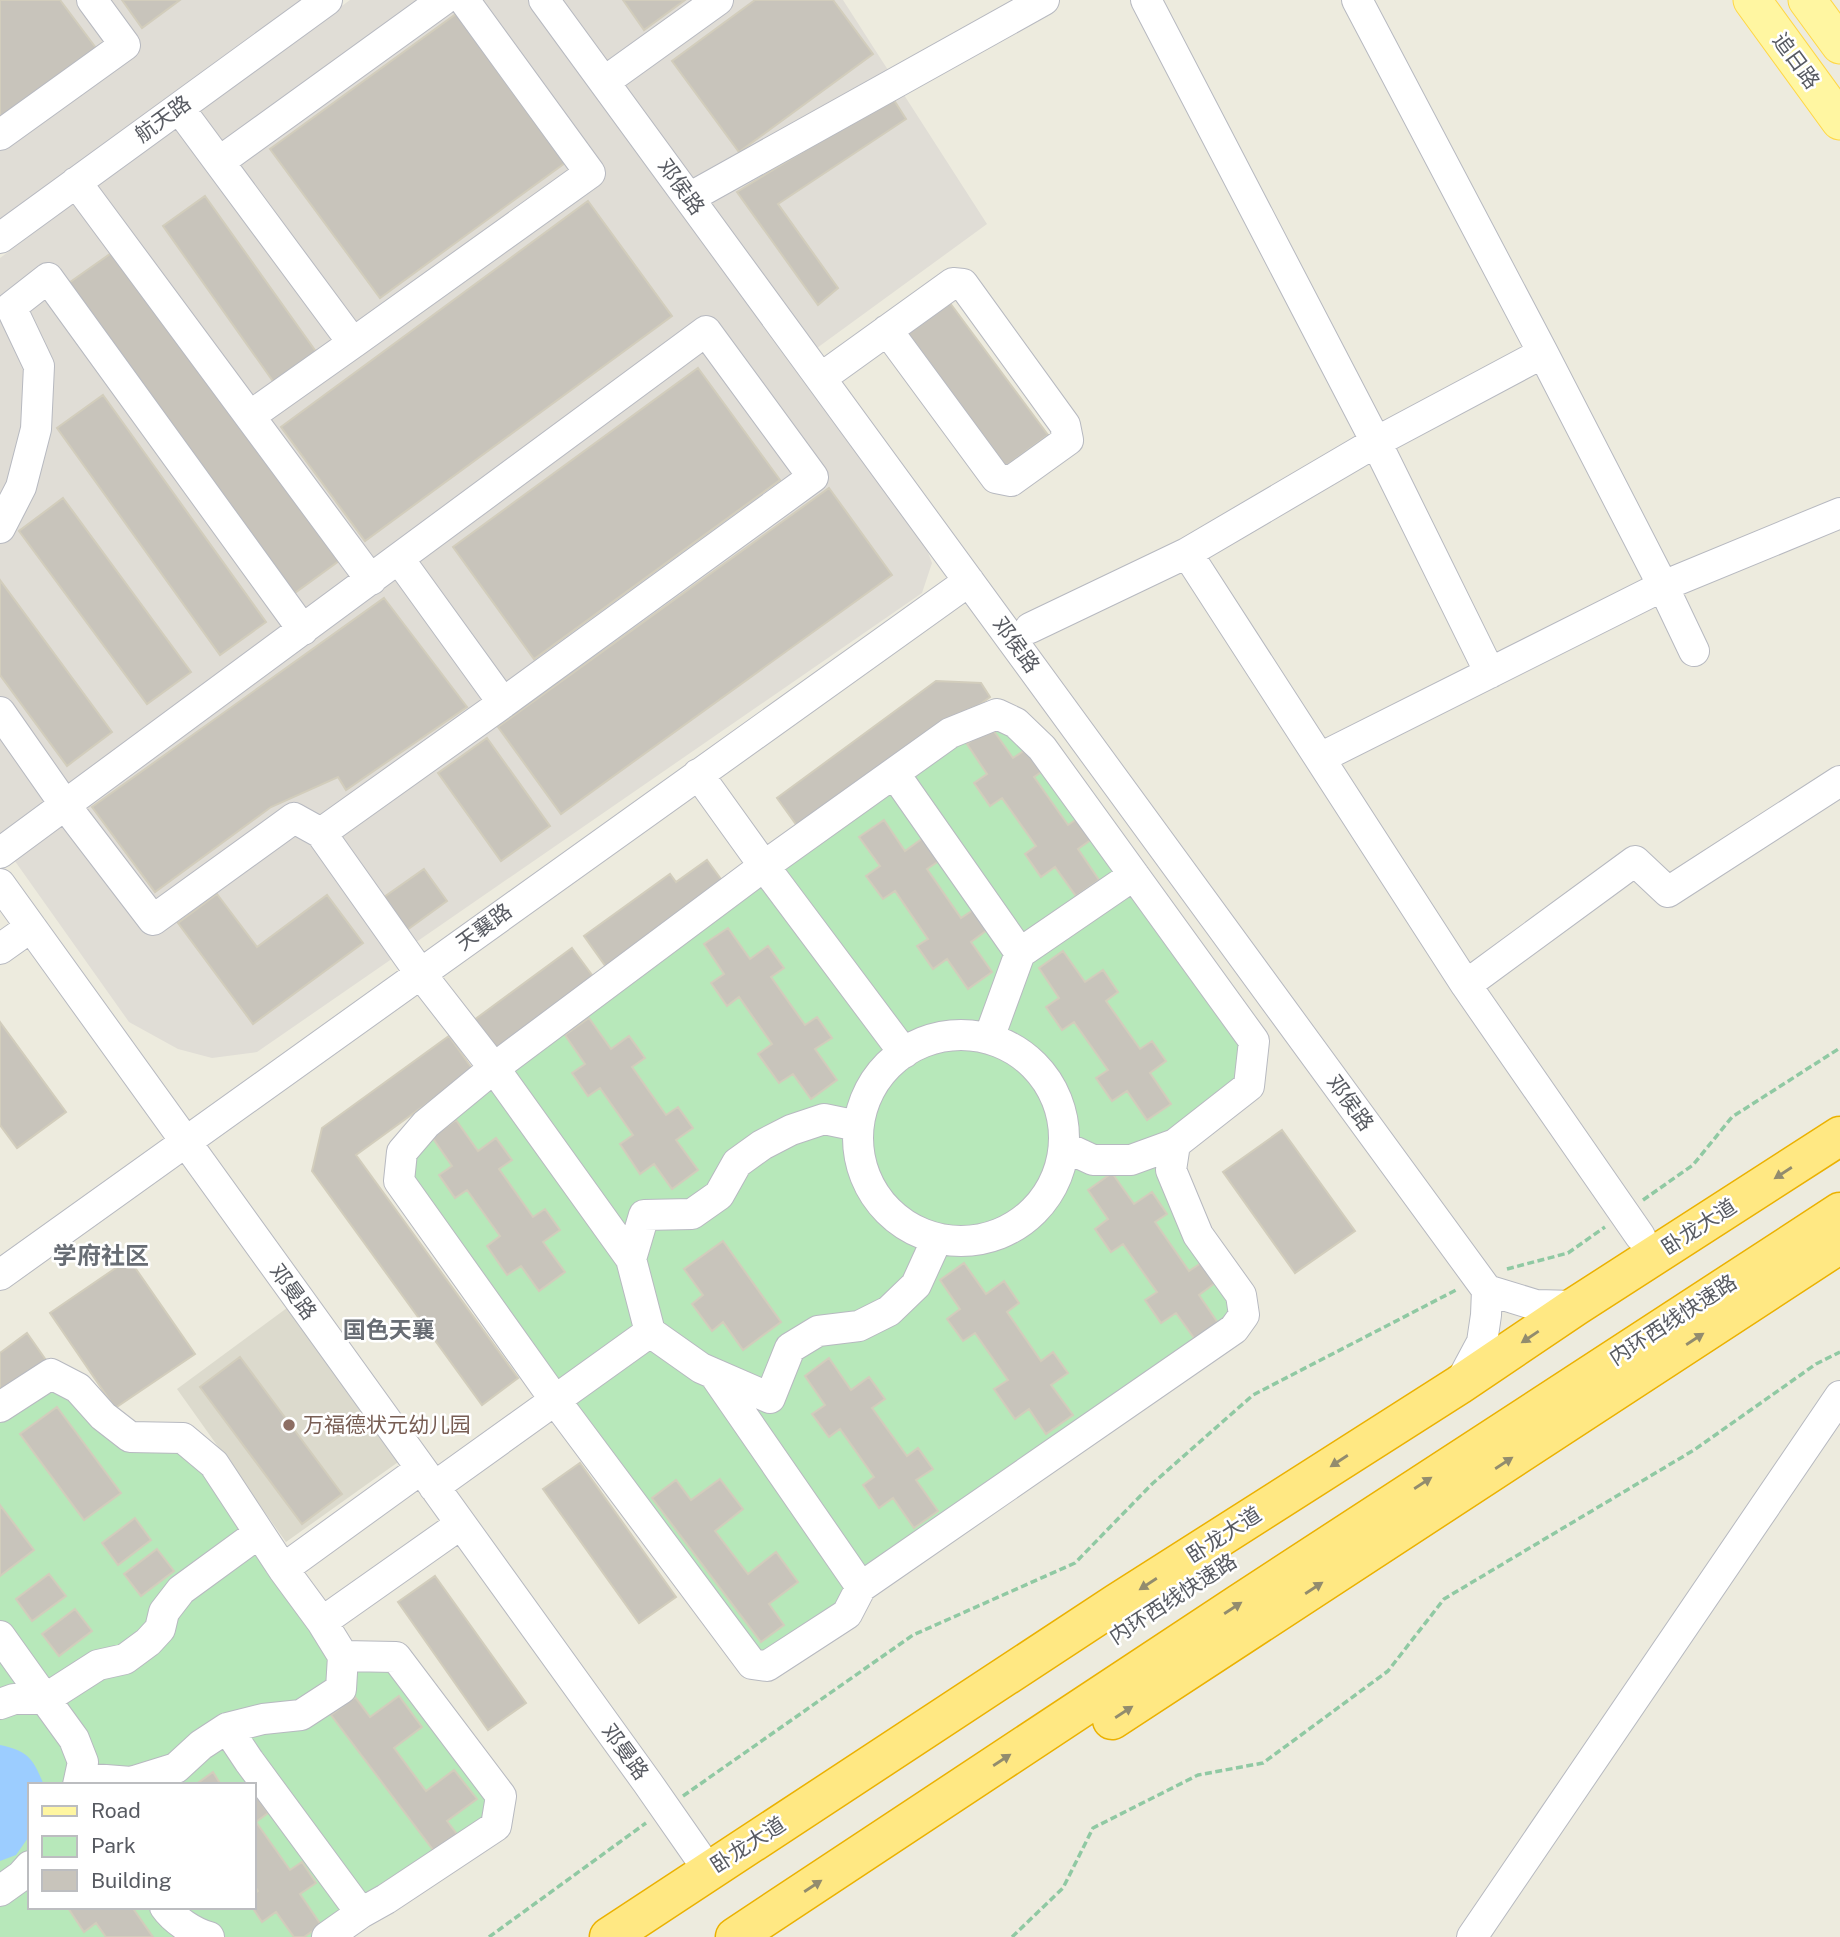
<svg xmlns="http://www.w3.org/2000/svg" width="1840" height="1937" viewBox="0 0 1840 1937" font-family="'Public Sans','Noto Sans SC',sans-serif">
<style>
.industrial{fill:#e0ddd6}
.education{fill:#dcdacd}
.green{fill:#b7e8ba;fill-rule:evenodd}
.water{fill:#9ccdff}
.building{fill:#c8c4bb;stroke:#d2cdbc;stroke-width:2}
.lines{fill:none;stroke-linecap:round;stroke-linejoin:round}
.minor-casing{stroke:#b7b9c0;stroke-width:32}
.major-casing{stroke:#ffd745;stroke-width:39}
.highway-casing{stroke:#ebb100;stroke-width:41}
.path{stroke:#90c9a3;stroke-width:3.5;stroke-dasharray:7 3.5;stroke-linecap:butt}
.minor{stroke:#fff;stroke-width:30}
.major{stroke:#fff6a1;stroke-width:37}
.highway{stroke:#ffe883;stroke-width:38}
.oneway{fill:#928c6e}
.education-dot{fill:#8d6e63;stroke:#fff;stroke-width:2.5}
.labels{text-anchor:middle;stroke-width:5;stroke-linejoin:round;paint-order:stroke}
.street-label{font-size:21px;fill:#585b62;stroke:#fff}
.education-label{font-size:21px;fill:#785e54;stroke:#fff;text-anchor:start}
.neighbourhood-label{font-size:23px;font-weight:bold;fill:#686d74;stroke:#fff}
.quarter-label{font-size:24px;font-weight:bold;fill:#686d74;stroke:#fff}
</style>
<rect width="100%" height="100%" fill="#edebde"/>
<path class="industrial" d="M0,0H327L0,238Z
M350,0H530L927,550L932,563L922,593L257,1052L212,1058L178,1049L129,1022L0,840V258Z
M544,0H843L987,224L806,356Z"/>
<path class="education" d="M291,1305L401,1460L286,1542L177,1389Z"/>
<path class="green" d="M997,714L1254,1041L1249,1086L1175,1144L1244,1315L767,1666L399,1181L426,1124Z
M51,1374L103,1416L183,1438L343,1656L396,1657L501,1796L496,1826L327,1937H0V1407ZM30,1785H254V1907H30Z"/>
<path class="water" d="M0,1745C29,1751 33,1759 44,1785H30V1835L16,1855L0,1861Z"/>
<path class="building" d="M0,0H60L96,48L0,118Z
M122,0H180L142,28Z
M623,0H685L644,30Z
M755,0H833L873,54L739,152L672,61Z
M456,14L565,163L380,298L270,149Z
M892,97L906,119L778,204L838,288L818,305L737,192Z
M205,196L317,353L275,384L163,226Z
M588,201L672,316L365,541L281,427Z
M117,249L343,558L292,595L66,285Z
M947,299L1048,435L1003,468L902,333Z
M698,368L780,480L534,659L453,547Z
M103,395L266,622L220,655L57,428Z
M829,488L892,575L561,814L498,727Z
M63,498L191,672L147,704L19,531Z
M0,580L112,732L67,766L0,675Z
M384,598L467,707L346,790L338,777L271,807L155,892L92,807Z
M936,681L981,683L990,697L803,834L777,798Z
M991,727L1013,758L1031,746L1047,768L1034,777L1068,825L1080,817L1095,837L1078,849L1099,880L1076,896L1055,867L1041,877L1025,854L1036,846L1002,798L990,806L974,783L987,774L967,744Z
M487,738L550,826L501,861L438,773Z
M884,820L905,851L923,838L939,861L927,869L961,918L973,910L987,930L971,942L992,972L968,989L947,959L933,969L917,946L928,939L895,891L883,899L866,876L880,866L859,837Z
M707,860L726,886L609,971L584,936L670,874L676,882Z
M424,869L447,901L400,935L377,902Z
M217,894L257,947L327,895L363,943L253,1024L178,923Z
M728,928L750,959L768,946L784,968L771,977L805,1025L817,1017L832,1038L815,1049L837,1080L811,1099L793,1074L779,1083L758,1054L772,1044L739,997L727,1006L711,983L724,974L704,944Z
M572,948L595,979L493,1055L470,1023Z
M1063,951L1085,982L1103,970L1118,992L1106,1001L1140,1049L1152,1041L1166,1061L1150,1073L1171,1104L1147,1120L1127,1091L1112,1101L1096,1078L1108,1070L1074,1022L1062,1030L1046,1007L1059,998L1039,968Z
M589,1018L611,1049L629,1036L645,1058L632,1067L666,1115L678,1107L693,1128L676,1140L698,1170L672,1189L654,1164L640,1174L620,1144L633,1135L600,1088L588,1096L572,1073L585,1064L565,1035Z
M0,1022L66,1112L17,1148L0,1125Z
M449,1036L473,1070L356,1155L518,1378L482,1405L312,1171L322,1128Z
M456,1120L478,1151L496,1138L512,1160L499,1169L533,1217L545,1209L560,1230L543,1242L565,1272L539,1291L521,1266L507,1275L487,1246L500,1236L467,1190L455,1198L439,1175L452,1166L432,1137Z
M1282,1130L1355,1231L1295,1273L1223,1172Z
M1112,1173L1134,1204L1152,1192L1167,1214L1155,1222L1189,1271L1201,1263L1215,1283L1199,1295L1220,1326L1197,1342L1176,1313L1161,1323L1145,1300L1157,1292L1123,1244L1111,1252L1095,1229L1108,1219L1088,1190Z
M723,1241L781,1322L743,1350L723,1322L712,1331L692,1304L703,1295L684,1269Z
M129,1259L195,1354L115,1408L50,1313Z
M964,1263L986,1294L1004,1281L1019,1303L1007,1312L1041,1361L1053,1352L1068,1373L1051,1385L1073,1415L1046,1434L1029,1409L1015,1419L994,1389L1008,1380L975,1333L963,1341L947,1319L960,1309L940,1280Z
M27,1333L48,1363L0,1396V1353Z
M240,1357L342,1494L302,1524L200,1387Z
M829,1358L851,1390L869,1377L885,1399L872,1408L907,1456L918,1448L933,1469L916,1480L938,1511L914,1528L893,1498L879,1508L863,1485L874,1477L840,1429L829,1437L812,1414L825,1405L805,1376Z
M57,1407L121,1493L84,1520L20,1434Z
M580,1463L676,1597L639,1623L543,1489Z
M720,1479L743,1509L715,1531L748,1574L776,1552L798,1582L769,1604L784,1625L761,1642L652,1498L676,1480L691,1500Z
M0,1505L34,1550L0,1576Z
M135,1518L151,1540L118,1565L102,1543Z
M157,1549L174,1571L141,1596L124,1574Z
M49,1574L66,1596L32,1621L16,1599Z
M435,1576L526,1703L488,1730L398,1602Z
M75,1609L92,1631L59,1656L42,1634Z
M399,1696L422,1727L394,1748L426,1791L454,1770L477,1799L447,1821L463,1842L440,1859L331,1715L355,1697L370,1717Z
M213,1772L221,1785H195Z
M254,1792L268,1813L256,1822L290,1870L302,1862L316,1883L300,1894L321,1925L304,1937H294L276,1912L262,1922L252,1907H254V1894L258,1891L254,1885Z
M69,1907H132L153,1937H106L96,1923L84,1932L68,1908Z"/>
<g class="lines">
<g class="minor-casing">
<path id="minor" d="M544,0L1487,1290
M1146,0L1376,442L1490,673
M1357,0L1543,353L1663,586L1694,651
M604,82L718,0
M179,108L353,343L250,416
M0,135L125,45L92,0
M219,162L443,0
M76,182L371,580
M689,198L1044,0
M0,238L327,0
M353,343L590,173L464,0
M1543,353L1376,442L1187,553L1466,985L1640,1236
M821,378L953,283L963,284L1065,425L1068,440L1011,481L996,478L887,330
M0,528L21,487L36,429L39,366L11,307L48,278L303,630
M1030,628L1187,553
M503,703L321,833L420,973L494,1068L426,1124L402,1152L399,1181L555,1400L752,1664L767,1666L847,1614L861,1587
M0,712L65,805L153,920L294,818L321,833
M1320,758L1663,586L1840,513
M894,773L1020,953
M0,853L706,331L813,477L503,703L399,559
M0,884L647,1782L709,1871
M0,949L31,927
M1466,985L1635,861L1668,892L1840,781
M858 1138a103 103 0 1 1 206 0a103 103 0 1 1-206 0Z
M989,1038L1020,953L1134,875
M1065,1147L1093,1160H1131L1175,1144
M631,1259L494,1068L764,866L698,774
M0,1275L969,581
M650,1332L631,1259L644,1215L692,1214L719,1195L737,1163L762,1145L791,1130L824,1119L858,1126
M714,1374L861,1587L1234,1329L1244,1315L1241,1295L1198,1235L1171,1170L1175,1144L1249,1086L1254,1041L1042,748L1016,723L997,714L950,733L764,866L904,1053
M1459,1385L1482,1342L1486,1315L1487,1290L1536,1305L1576,1306
M0,1407L51,1374L78,1388L103,1416L130,1437L183,1438L214,1464L283,1569
M421,1469L283,1569L322,1622L461,1524
M434,1487L650,1332L701,1368L770,1398L790,1348L818,1331L859,1326L889,1311L916,1285L937,1239
M322,1622L343,1656L341,1689L301,1715L263,1719L227,1728L249,1761L361,1913L327,1937
M0,1636L45,1699
M343,1656L396,1657L501,1796L496,1826L386,1899L361,1913
M0,1704L14,1699H45
M80,1778L131,1782L176,1768L201,1745L227,1728
M78,1785L83,1762L74,1739L45,1699L98,1665L125,1659L148,1642L160,1629L164,1612L181,1590L259,1533
M0,1891L21,1876L30,1866
M165,1907C174,1920 194,1933 209,1937
M1472,1937L1840,1396"/>
</g>
<g class="major-casing">
<path id="major" d="M1752,0L1840,121
M1807,0L1840,45"/>
</g>
<g class="highway-casing">
<path id="highway" d="M1112,1720L1840,1244
M609,1937L1117,1603L1459,1385L1576,1306L1840,1136
M735,1937L1237,1605L1840,1212"/>
</g>
<path class="path" d="M1643,1200L1693,1165L1732,1117L1840,1048
M1507,1269L1568,1253L1605,1227
M683,1796L913,1635L1075,1563L1152,1484L1253,1395L1458,1289
M489,1937L646,1823
M1012,1937L1063,1888L1093,1828L1198,1775L1263,1763L1388,1671L1444,1599L1694,1450L1816,1364L1840,1352"/>
<use href="#minor" class="minor"/>
<use href="#major" class="major"/>
<use href="#highway" class="highway"/>
</g>
<defs><path id="oneway-solid" d="M-6-.8H1V-3.2L6.5 0L1 3.2V.8H-6Z" transform="scale(1.75)"/></defs>
<g class="oneway">
<use href="#oneway-solid" transform="translate(1783 1173) rotate(147)"/>
<use href="#oneway-solid" transform="translate(1530 1337) rotate(146)"/>
<use href="#oneway-solid" transform="translate(1695 1339) rotate(-33)"/>
<use href="#oneway-solid" transform="translate(1339 1461) rotate(147)"/>
<use href="#oneway-solid" transform="translate(1504 1463) rotate(-33)"/>
<use href="#oneway-solid" transform="translate(1423 1483) rotate(-33)"/>
<use href="#oneway-solid" transform="translate(1148 1584) rotate(147)"/>
<use href="#oneway-solid" transform="translate(1314 1588) rotate(-33)"/>
<use href="#oneway-solid" transform="translate(1233 1608) rotate(-33)"/>
<use href="#oneway-solid" transform="translate(1124 1712) rotate(-33)"/>
<use href="#oneway-solid" transform="translate(1002 1760) rotate(-33)"/>
<use href="#oneway-solid" transform="translate(813 1886) rotate(-33)"/>
</g>
<circle class="education-dot" cx="289" cy="1425" r="7"/>
<g class="labels">
<g class="street-label">
<text transform="translate(1796 61) rotate(54)" y="7">追日路</text>
<text transform="translate(163 119) rotate(-36)" y="7">航天路</text>
<text transform="translate(681 187) rotate(54)" y="7">邓侯路</text>
<text transform="translate(1016 645) rotate(54)" y="7">邓侯路</text>
<text transform="translate(484 927) rotate(-36)" y="7">天襄路</text>
<text transform="translate(1350 1103) rotate(54)" y="7">邓侯路</text>
<text transform="translate(1699 1227) rotate(-33)" y="7">卧龙大道</text>
<text transform="translate(293 1292) rotate(54)" y="7">邓曼路</text>
<text transform="translate(1673 1320) rotate(-33)" y="7">内环西线快速路</text>
<text transform="translate(1224 1535) rotate(-33)" y="7">卧龙大道</text>
<text transform="translate(1173 1599) rotate(-33)" y="7">内环西线快速路</text>
<text transform="translate(625 1752) rotate(54)" y="7">邓曼路</text>
<text transform="translate(748 1845) rotate(-33)" y="7">卧龙大道</text>
</g>
<g class="education-label">
<text x="303" y="1432">万福德状元幼儿园</text>
</g>
<g class="neighbourhood-label">
<text x="389" y="1338">国色天襄</text>
</g>
<g class="quarter-label">
<text x="101" y="1264">学府社区</text>
</g>
</g>
<rect x="28" y="1783" width="228" height="126" fill="#ffffff" stroke="#bcbdc0" stroke-width="2"/>
<rect x="42" y="1806" width="35" height="10" fill="#fff6a1" stroke="#bcbdc0" stroke-width="2"/>
<text x="91" y="1818" font-size="21" fill="#585b62">Road</text>
<rect x="42" y="1836" width="35" height="21" fill="#b7e8ba" stroke="#bcbdc0" stroke-width="2"/>
<text x="91" y="1853" font-size="21" fill="#585b62">Park</text>
<rect x="42" y="1870" width="35" height="21" fill="#c8c4bb" stroke="#bcbdc0" stroke-width="2"/>
<text x="91" y="1888" font-size="21" fill="#585b62">Building</text>
</svg>
